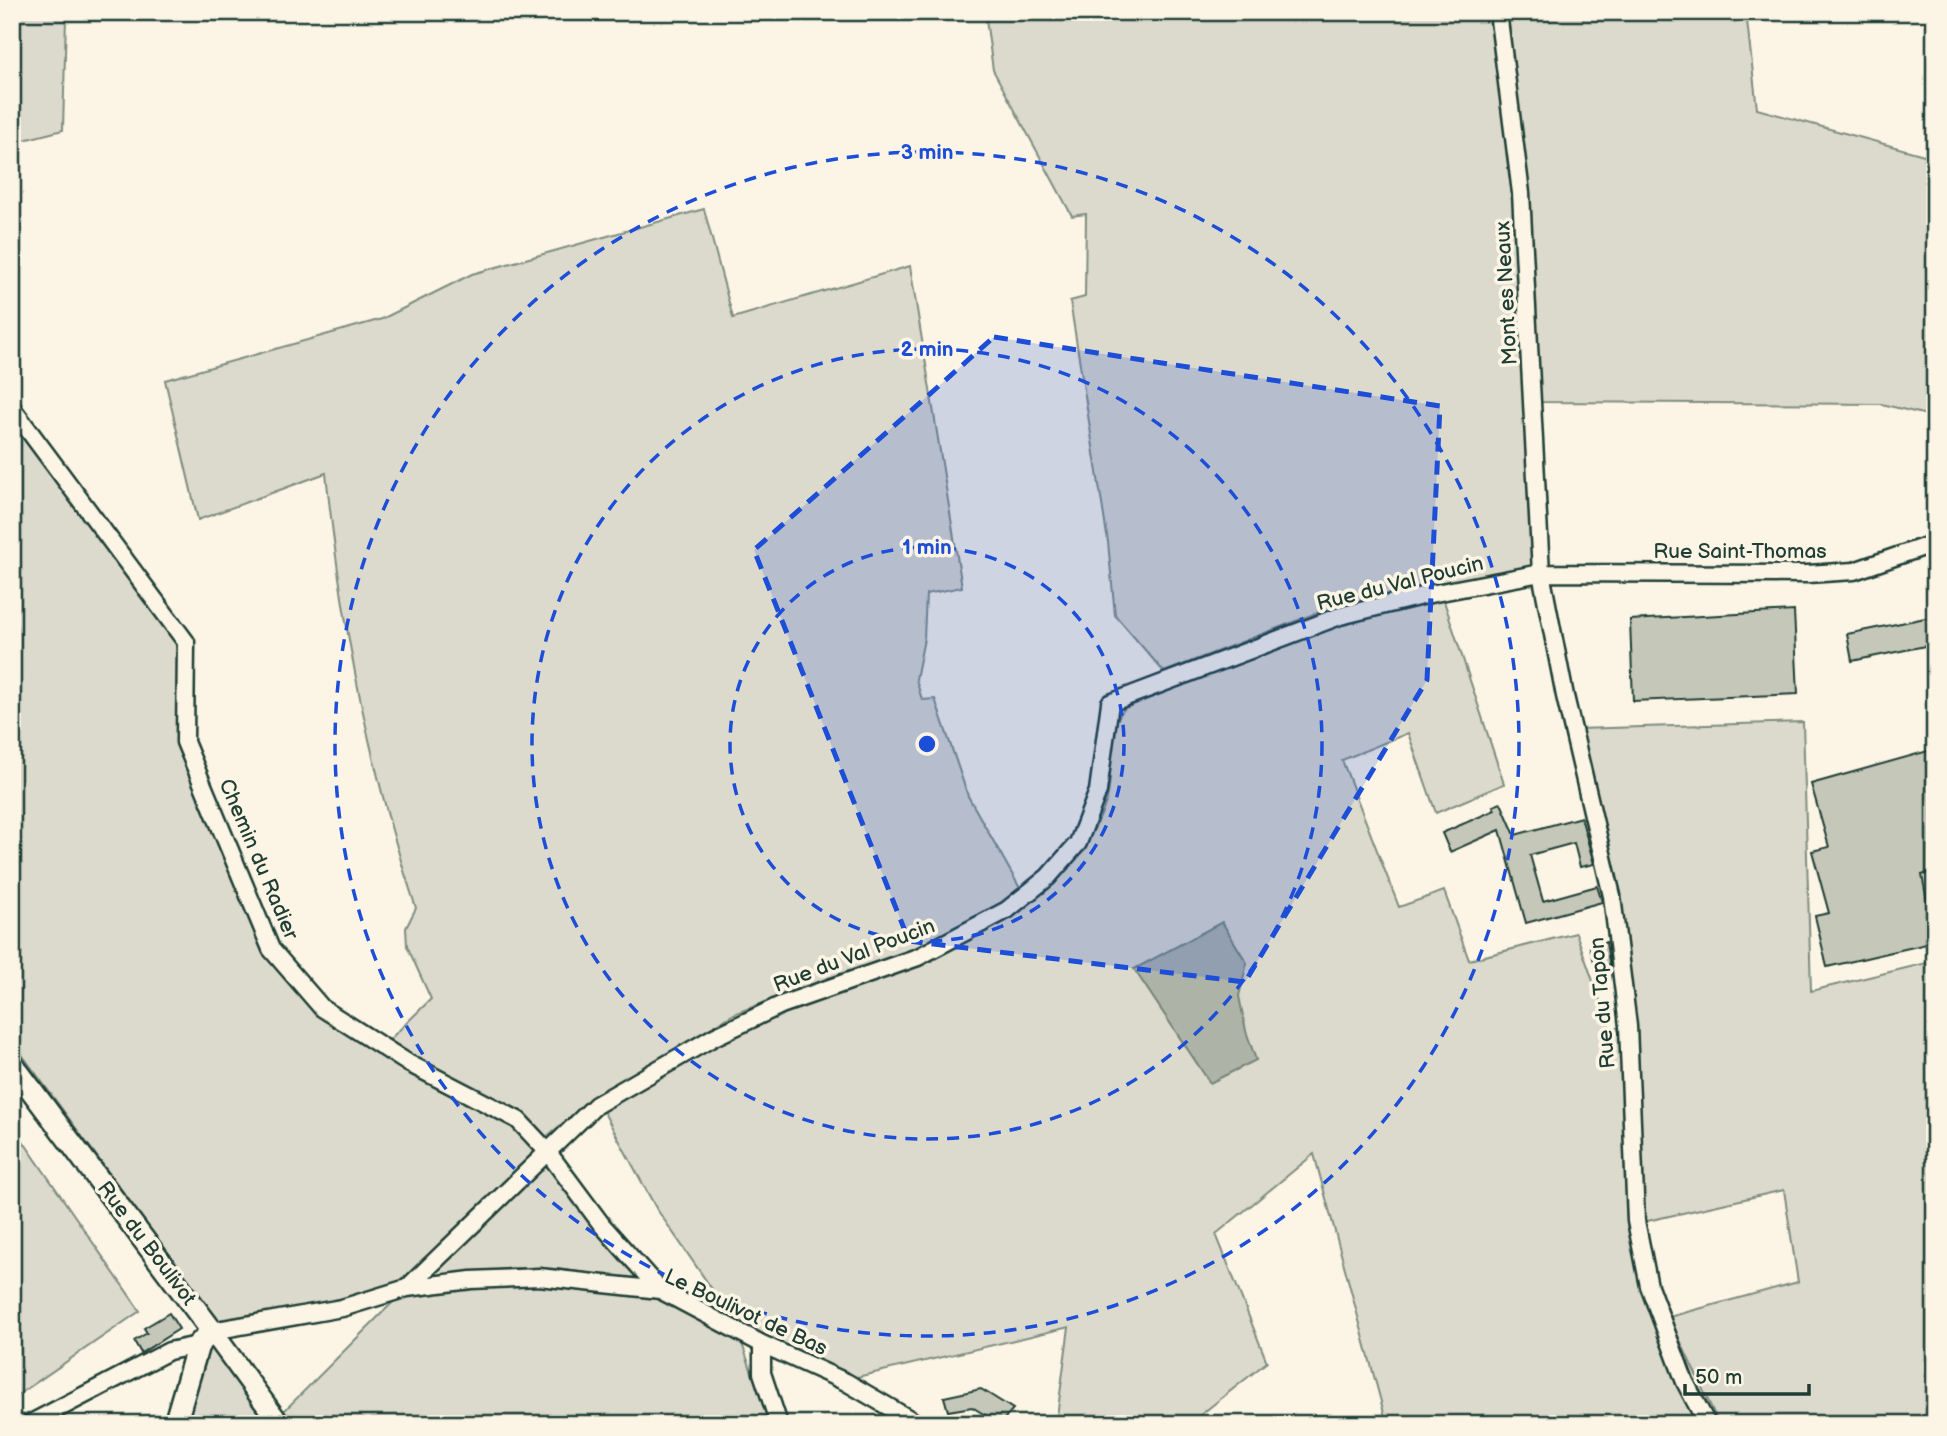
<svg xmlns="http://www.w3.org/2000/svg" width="1947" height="1436" viewBox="0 0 1947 1436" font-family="'Balsamiq Sans',sans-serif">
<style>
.green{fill:#dcdacc;stroke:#7e8c80;stroke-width:2}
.water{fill:#aeb3a7;stroke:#758479;stroke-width:2}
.building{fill:#c5c7b9;stroke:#1f3d34;stroke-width:2}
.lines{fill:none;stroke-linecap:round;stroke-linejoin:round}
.minor-casing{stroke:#1f3d34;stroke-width:21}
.tertiary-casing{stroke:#1f3d34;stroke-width:24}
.secondary-casing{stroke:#1f3d34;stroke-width:26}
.minor{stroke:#fcf5e5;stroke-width:16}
.tertiary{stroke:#fcf5e5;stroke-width:19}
.secondary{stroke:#fcf5e5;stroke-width:21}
.marked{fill:#1d4ed8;fill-opacity:0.2;stroke:#1d4ed8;stroke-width:5;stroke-dasharray:14 9;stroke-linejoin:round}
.ring{fill:none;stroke:#1d4ed8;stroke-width:3.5;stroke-dasharray:12 9}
.labels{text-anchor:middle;stroke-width:7;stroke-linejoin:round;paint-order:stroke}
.street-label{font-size:21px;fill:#1f3d34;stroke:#fcf5e5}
.centre{fill:#1d4ed8;stroke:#fcf5e5;stroke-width:3.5}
.ring-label{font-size:21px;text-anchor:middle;font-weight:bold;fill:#1d4ed8;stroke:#fcf5e5;stroke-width:7;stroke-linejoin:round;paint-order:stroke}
</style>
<rect width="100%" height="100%" fill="#fcf5e5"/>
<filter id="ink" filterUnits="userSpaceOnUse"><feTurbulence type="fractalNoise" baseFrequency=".0143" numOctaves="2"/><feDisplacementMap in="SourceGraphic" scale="14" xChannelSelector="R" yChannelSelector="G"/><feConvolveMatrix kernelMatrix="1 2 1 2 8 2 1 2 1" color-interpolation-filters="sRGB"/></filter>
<g filter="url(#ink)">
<path class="green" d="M12,12H96L66,17L63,130L12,143Z
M985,12H1493L1519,242L1535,565L1319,612L1164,672L1115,615L1108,542L1070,301L1085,297L1086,214L1072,216L993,70Z
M1504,12H1746L1757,109L1935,158V417L1881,404L1539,402Z
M704,209L733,318L910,266L962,587L926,594L924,639L916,679L922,700L935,699L968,796L1021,890L974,920L921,947L736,1013L598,1094L546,1137L514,1111L385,1044L431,999L407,946L406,928L416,908C369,768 341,619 326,473L198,520L165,380L382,319L472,274Z
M12,422L174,634L179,656L176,740L264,951L324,1017L508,1123L538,1150L419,1267L395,1285L324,1303L217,1320L12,1041Z
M1443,598L1504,784L1436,813L1408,733L1342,760L1399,907L1444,891L1469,960L1576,933L1610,1029L1622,1027L1632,1241L1702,1424H1387L1314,1154L1216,1234L1267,1362L1189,1424H1056L1069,1327L853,1378L748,1331L734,1321L656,1208L602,1109C667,1072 731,1036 800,1007C889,970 985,949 1055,879C1076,858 1098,829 1107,799C1115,770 1103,731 1125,708L1361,616Z
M1803,722L1811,991L1935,961V1424H1719L1669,1317L1798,1282L1784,1190L1643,1222L1621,893L1578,729Z
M12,1125L140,1311L12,1399Z
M547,1158L649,1283L558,1269L510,1268L425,1280Z
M531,1281L618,1288L658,1298L740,1338L770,1424H290L282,1413L396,1299L425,1292Z
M212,1346L269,1424H184L205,1349Z"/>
<path class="water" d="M1222,922L1247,963L1239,996L1246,1031L1256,1060L1210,1083L1134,969Z"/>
<path class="building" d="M1794,611L1798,694L1633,701L1630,620Z
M1935,616V644L1852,661L1847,634Z
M1935,749V871L1922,875L1935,942L1827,967L1815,916L1829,913L1812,851L1829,847L1811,784Z
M1501,803L1515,835L1581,817L1594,864L1580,867L1574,843L1530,855L1543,901L1597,886L1602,902L1526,923L1500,830L1450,852L1442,833L1495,810L1493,806Z
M1606,942L1610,968L1597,972L1590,947Z
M169,1313L179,1329L141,1353L134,1341L147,1333L144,1328Z
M981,1389L1013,1409L1000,1424L972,1407L948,1411L944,1397Z"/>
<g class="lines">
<g class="minor-casing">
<path id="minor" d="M1498,12L1521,193L1541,573L1565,696L1612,896L1628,1026L1636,1221L1649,1286L1685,1382L1707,1424
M12,408L186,642L185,742L271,949L322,1008L408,1063L518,1120L547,1151L602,1225L660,1290
M407,1288L596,1105L714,1037L781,1005L918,957L1007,910L1048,877L1078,843L1098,791L1110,703L1340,616L1430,594L1541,573L1808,574L1854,571L1935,543
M212,1331L342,1308L407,1288L471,1280L539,1277L660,1290L762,1344L846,1382L918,1424
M762,1344V1373L779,1424
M29,1424L169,1351L198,1345"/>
</g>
<g class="tertiary-casing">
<path id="tertiary" d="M212,1331L280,1424"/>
</g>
<g class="secondary-casing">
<path id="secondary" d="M12,1064L212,1331L198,1345L175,1424"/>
</g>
<use href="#minor" class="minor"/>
<use href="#tertiary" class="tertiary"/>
<use href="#secondary" class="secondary"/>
</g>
</g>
<path class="marked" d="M994,337L1440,406L1427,680L1245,982L909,941L754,550Z"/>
<g class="ring">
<circle cx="927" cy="744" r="197"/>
<circle cx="927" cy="744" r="395"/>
<circle cx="927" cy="744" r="592"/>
</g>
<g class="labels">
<g class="street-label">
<text transform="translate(1506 293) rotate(-93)" y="7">Mont es Neaux</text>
<text x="1740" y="558">Rue Saint-Thomas</text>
<text transform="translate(1400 583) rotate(-14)" y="7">Rue du Val Poucin</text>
<text transform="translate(259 859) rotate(67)" y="7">Chemin du Radier</text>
<text transform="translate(854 955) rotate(-21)" y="7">Rue du Val Poucin</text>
<text transform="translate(1602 1003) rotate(-95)" y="7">Rue du Tapon</text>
<text transform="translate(147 1243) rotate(53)" y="7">Rue du Boulivot</text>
<text transform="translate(746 1312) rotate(25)" y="7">Le Boulivot de Bas</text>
</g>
</g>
<circle cx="927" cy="744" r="10" class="centre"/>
<g class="ring-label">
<text x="927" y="159">3 min</text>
<text x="927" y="356">2 min</text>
<text x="927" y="554">1 min</text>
</g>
<rect width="1947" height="1436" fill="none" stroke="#fcf5e5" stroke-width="42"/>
<rect x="21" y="21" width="1905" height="1394" fill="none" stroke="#1f3d34" stroke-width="2.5" filter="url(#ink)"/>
<path d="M1685 1384v10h124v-10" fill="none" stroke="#1f3d34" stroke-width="3.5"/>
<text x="1695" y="1384" font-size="21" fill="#1f3d34" stroke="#fcf5e5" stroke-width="5" paint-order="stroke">50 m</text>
</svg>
